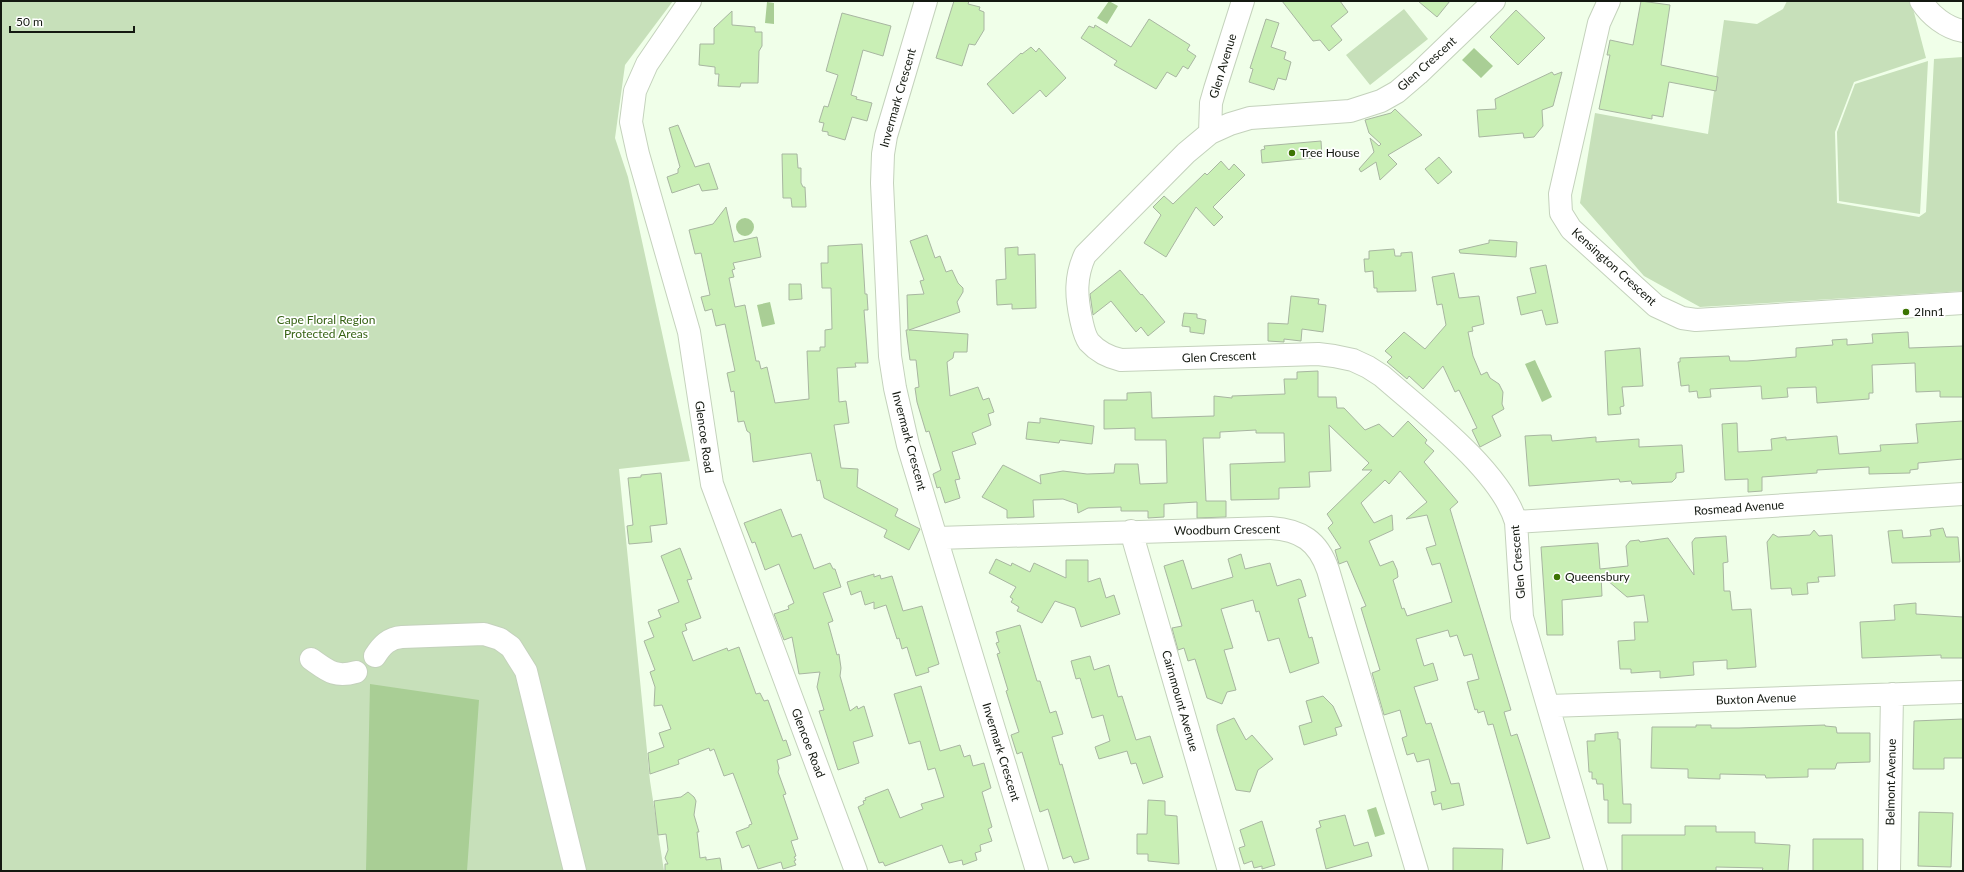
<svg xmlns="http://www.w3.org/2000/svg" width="1964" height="872" viewBox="0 0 1964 872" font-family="Lato,sans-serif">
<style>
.green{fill:#c7e0ba}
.water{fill:#a9ce95}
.building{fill:#c9efb5;stroke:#a8b6a1;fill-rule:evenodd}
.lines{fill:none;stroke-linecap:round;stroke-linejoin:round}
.minor-casing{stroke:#c4d2bc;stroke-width:24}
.minor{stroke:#fff;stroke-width:22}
.poi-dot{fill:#3c7402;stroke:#fff;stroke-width:1.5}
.labels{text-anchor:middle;stroke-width:3.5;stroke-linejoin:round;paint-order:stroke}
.street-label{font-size:12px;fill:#141911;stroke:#fff}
.poi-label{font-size:12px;fill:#141911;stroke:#fff;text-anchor:start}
.park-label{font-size:12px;fill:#386416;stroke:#fff}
</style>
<rect width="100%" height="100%" fill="#f0ffe9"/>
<path class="green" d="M1,1H673L625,65L615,138L628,177L690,461L619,469L650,781L664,871H1Z
M1787,1H1911L1926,58L1854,82L1835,132L1837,203L1919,217L1926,212L1934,59L1963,57V291L1700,307L1644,276L1580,203L1595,113L1708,134L1724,20L1757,24L1783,9Z
M1404,9L1428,39L1370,85L1346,55Z
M1928,61L1920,214L1839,201L1837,132L1855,84Z"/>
<path class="water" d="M1109,1L1118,6L1107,24L1097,18Z
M767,2L774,3V24L765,23Z
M1474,48L1493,66L1481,78L1462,60Z
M736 227a9 9 0 1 1 18 0a9 9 0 1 1-18 0Z
M770,302L775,324L762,327L757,305Z
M1535,360L1552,397L1542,402L1525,364Z
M370,684L479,700L467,871H366Z
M1376,807L1385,834L1375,837L1367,810Z"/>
<path class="building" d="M954,1H969L968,4L980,7L979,10L984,12V30L975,45L969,44L962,66L936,58Z
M1282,1H1340L1348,12L1331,26L1342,40L1329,51L1320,40L1313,41Z
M1418,1H1450L1437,17Z
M1641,1L1670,5L1661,65L1718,77L1716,91L1669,82L1663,117L1652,115V119L1599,109L1610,55H1607L1610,40L1633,45Z
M1516,10L1545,38L1518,65L1490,37Z
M732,11V25L755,27V32H762V46L759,51L758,83H741L740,87L718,86L719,74H715V67L699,65L700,44H714V28Z
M842,13L891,26L883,56L863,50L851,95L857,97L856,99L872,103L867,121L852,117L845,140L828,135V132L822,131L824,123L819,122L824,106L828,107L838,75L826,71Z
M1149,19L1190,45L1187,50L1196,56L1188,69L1183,66L1176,77L1167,72L1156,89L1114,65L1117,61L1081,38L1089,26L1094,28L1095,25L1131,47Z
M1266,19L1279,23L1271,47L1286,52L1284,59L1291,62L1286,80L1278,78L1274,90L1249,82L1253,69L1250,68Z
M1031,47L1036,52L1039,48L1066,78L1046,97L1040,90L1013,114L987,84L1021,53L1022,54Z
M1552,72L1554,75L1562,72L1553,106L1542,110L1543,126L1534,137L1524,138L1523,133L1479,137L1477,110L1496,109L1495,99Z
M1395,109L1422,135L1388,155L1397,164L1380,180L1376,162L1361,172L1359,169L1374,152L1370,138L1379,146L1381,144L1369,133L1365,120L1391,113Z
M678,125L695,167L709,163L718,189L702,191L699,184L672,193L667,177L678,173V169L680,167L669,128Z
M1321,141L1322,157L1262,163L1261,150L1265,149L1264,146Z
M782,154H797L798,168H801V183L803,187H805L806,207H792L791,198H783Z
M1439,157L1452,172L1438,184L1425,169Z
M1221,161L1229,170L1234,164L1245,175L1213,207L1223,217L1214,226L1196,207L1166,257L1144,243L1161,215L1153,207L1164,196L1173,204L1205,173L1207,175Z
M726,207L734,242L757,237L761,257L733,263L735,269L732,270L734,277L729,278L735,307L745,305L756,361H759L761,369L767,367L775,403L809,399L807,351H820V347H825V330L832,329L831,288H822L821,263H828V246L862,244L865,294H867L868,310H864L868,363H855L856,367L837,368L839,402L846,401L849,423L834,425L841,468L858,469L857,487L898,509L895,516L920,529L909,550L884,537L887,530L824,498L820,480L817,481L811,453L753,462L750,433L747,431L744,421L738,422L734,391L731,392L727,373L735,371L725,324L716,326L712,309L705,311L701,297L710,295L701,253L695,254L689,230L713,224Z
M927,235L935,258L940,256L946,272L952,270L958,283L963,288V292L957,302L960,312L909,330L968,334L967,352H954L953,358L947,362L950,396L978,387L983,400L989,398L994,412L988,414L991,425L972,433L976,444L952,452L960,479L955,480L960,498L945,503L940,487L937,488L933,474L941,470L929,431L926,432L917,402L915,388L919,387L916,360H910L906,330H908L907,295L924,294L920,281L924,280L910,241Z
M1489,240L1517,242L1516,257L1460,253L1459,250L1489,243Z
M1018,247V255L1035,254L1036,308L1012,309V304L997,305L996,280L1006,279L1005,248Z
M1394,249L1395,256H1401V253L1412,252L1416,291L1377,292V288H1374L1373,271L1365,272L1364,259H1369V251Z
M1546,265L1558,323L1546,325L1542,310L1521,315L1517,297L1536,293L1530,268Z
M1120,270L1141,295L1142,294L1165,322L1148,336L1141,327L1136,332L1111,301L1093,315L1090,294Z
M1454,273L1459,298L1479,296L1484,324L1472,327L1473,331L1468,332L1473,356L1481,375L1487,372L1490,378L1499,384L1503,392L1502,404L1504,409L1492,416L1501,436L1480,447L1472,430L1477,428L1459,390L1455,392L1443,366L1423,389L1409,376L1407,379L1387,362L1392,357L1385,351L1404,332L1425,349L1446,325L1442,304L1437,305L1432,277Z
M789,284H801L802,299L789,300Z
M1291,296L1319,299L1318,304L1326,305L1323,332L1302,329L1301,341L1284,339V342L1268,341V323L1288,324Z
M1184,313L1197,314V318L1206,320L1204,334L1190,332V327L1182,326Z
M1908,332L1909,348L1963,346V397H1940V391L1916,392L1915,363L1872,365L1873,393H1869V399L1817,403L1816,387L1787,388L1788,397L1762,399L1761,386L1710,389L1711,397L1698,398L1697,391L1689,392V385L1681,386L1678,362H1680V358L1729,356L1730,361H1747L1796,357V348L1833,345L1832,340L1847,339V345L1873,343L1872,334Z
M1640,348L1643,386L1622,387L1624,406L1620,407L1621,414L1608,415L1605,351Z
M1318,371V397H1336L1337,408H1344L1365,430L1379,424L1393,437L1408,421L1427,440L1425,443L1434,451L1424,462L1458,502L1450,509L1511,710L1504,712L1511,736L1517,734L1521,746L1550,838L1527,844L1493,724L1488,725L1484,711L1478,713L1477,709L1475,710L1467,682L1479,679L1472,654L1464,656L1457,635L1450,637L1448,630L1416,639L1424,666L1433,663L1438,680L1414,687L1426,724L1431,723L1451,784L1459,783L1464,805L1442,810L1441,803L1434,805L1431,792L1436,791L1429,759L1417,762L1414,753L1407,755L1402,738L1407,736L1400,710L1384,715L1372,673L1380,670L1361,608L1366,606L1347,561L1339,564L1335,550L1341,548L1328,528L1333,523L1327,514L1372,470H1362L1369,463L1329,425L1331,471L1309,472L1310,487L1279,488V499L1231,500L1230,464L1285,462L1284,433H1256V430L1220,432V438H1203L1206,501H1226V517L1197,518V502L1164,504V517L1148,518V511H1121V507L1088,508L1078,513L1077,504L1063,499L1033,500L1034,517L1007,518V510L982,497L1003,465L1041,484L1040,475L1063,471L1087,474L1114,473L1115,464H1138L1140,484L1167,483L1166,440H1135V428L1104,429V400H1127V393L1151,392L1152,418L1214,416V396L1232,398V396L1285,394L1284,379H1297V372ZM1400,471L1427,502L1406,519L1427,515L1436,545L1426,548L1432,565L1440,563L1452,602L1407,616L1404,608L1402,609L1393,580L1398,577L1397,570L1393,561L1380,566L1369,541L1393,530L1392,515L1374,523L1361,503L1385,480L1389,484Z
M1040,418L1094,426L1092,444L1060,440L1059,443L1026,439L1028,422L1040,423Z
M1963,421V459L1918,463V469L1910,470V473L1869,474V467L1817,470V473L1762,477V491L1748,492V479L1725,480L1722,424L1737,423L1738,452L1772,450L1771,439L1786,437V440L1837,436L1839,454L1881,451L1880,445L1918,443L1916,424Z
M1543,435H1551L1552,441L1596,437V442L1639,439V447L1682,445L1684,472L1676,473V478L1672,482L1632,484L1631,481L1620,482L1619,479L1529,486L1525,436Z
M661,473L667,524L650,526L652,542L629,544L627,526L633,525L628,478L641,477V475Z
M781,509L792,537L801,534L814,569L830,563L833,569H835L841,587L823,593L833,621L828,623L829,626L837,655L839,654L841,668L840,676L850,711L857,706L858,709L864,706L873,736L853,742L859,763L838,770L819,711L824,710L817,687L820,672L799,674L792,637L784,640L774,614L789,609L788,606L794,603L779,564L765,570L755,542L752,543L744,523Z
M1943,528L1946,537H1958L1960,562L1892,563L1888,531L1902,530L1903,538L1931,536L1930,530Z
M1814,530L1819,536L1832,535L1835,576L1818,577L1819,582L1807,583L1808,594L1792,595L1791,588L1771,589L1767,542L1773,534L1778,537L1810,535Z
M1726,536L1728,562L1723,563L1724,591H1730L1732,610L1751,609L1756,667L1727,669V660L1693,662L1694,675L1660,678V671L1631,673V669H1620L1618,641L1635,640L1634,622H1648L1644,595L1627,597L1601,575L1602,596L1562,600L1563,635H1547L1541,547L1598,543L1600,569L1628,566L1626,546L1630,541L1639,540L1640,542L1668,538L1694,575L1692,542L1695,538Z
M680,548L692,579L687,580L701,618L685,624L687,630L682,632L693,661L727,648L728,651L739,647L756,694L760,693L764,701L768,700L783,741L786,740L791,755L777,760L779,768L778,772L786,794L783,795L798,839L791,841L796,856L794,857L796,860L794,861L796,865L783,869L781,862L758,869L749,845L742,848L736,832L749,827V825L752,824L733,773L724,776L714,749L710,751L709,748L678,760L679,764L650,774L648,753L664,747L659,733L671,729L662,705L654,706L655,687L650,672L655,670L644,641L654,637L648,622L661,617L658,610L679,602L661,556Z
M1241,554L1245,569L1270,563L1277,586L1299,579L1301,580L1306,596L1298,599L1309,638L1312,637L1319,663L1290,673L1279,638L1268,641L1259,611L1256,612L1253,600L1221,609L1233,648L1224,650L1236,690L1227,692L1222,704L1207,698L1195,659L1188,661L1184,648L1178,650L1172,628L1182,626L1164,566L1183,560L1192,589L1233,577L1228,559Z
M996,559L1011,566L1012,563L1030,572L1034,563L1066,578V560H1088V582L1100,578L1106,598L1114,595L1120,614L1081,627L1075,608L1055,601L1042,623L1017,611L1019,607L1011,602L1013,599L1010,597L1016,587L989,573Z
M874,574V577L880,575L881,579L892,576L903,611L922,606L939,664L928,668L929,672L916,676L907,647L902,649L899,638L897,639L886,605L874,609V602L865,605L861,591L851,595L847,582Z
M1916,603V614L1963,617V658H1941V655L1862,658L1860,622L1895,620L1894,605Z
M1020,625L1037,681H1040L1050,713L1056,711L1063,734L1052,737L1060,765L1062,764L1089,859L1074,863L1071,856L1063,859L1048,809L1040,812L1022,752L1017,754L1011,735L1019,732L1006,691L1008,690L997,654L1000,653L996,643L999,642L996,632Z
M1090,656L1094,670L1109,665L1118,697L1122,696L1136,740L1150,736L1163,777L1143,784L1136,763L1131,764L1127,751L1099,759L1095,747L1110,741L1103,715L1092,718L1080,678L1076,679L1071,661Z
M921,686L940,751L960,745L964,757L970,755L973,766L984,763L991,788L982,792L992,827L988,829L992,841L980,845L981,851L975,853L977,860L963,865L962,860L949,863L942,845L885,866L883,862L879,863L858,807L864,804L863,801L866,800L865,798L888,789L900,818L923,809L921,804L944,797L935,768L928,770L920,741L909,744L894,694Z
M1323,696L1333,706L1342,726L1335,728L1337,735L1304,745L1299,726L1312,722L1306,701Z
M1234,718L1246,740L1252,735L1273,759L1258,770L1250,792L1236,790L1217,730V725Z
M1963,719V758H1944V769H1913L1914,721Z
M1696,725H1711V728H1739L1825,725V726L1836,727L1837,733H1870V762L1837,763L1835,769H1808V777L1766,778L1765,775L1720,774V779L1688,778V769L1651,768L1652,727H1696Z
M1618,732V739H1620L1623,804H1631V823H1608V800H1604L1603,784H1597L1596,779H1592V772H1589L1587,741H1595V734Z
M688,792L694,797L696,801L694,815L699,832H697L700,858L706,857V860L720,858L722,871H665V864H668L665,858L668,850L666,834L658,835L654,801L681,797Z
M1148,800L1165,801V815L1177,816L1179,864L1148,861V854H1137V834H1147Z
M1919,812L1953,813L1951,867L1918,866Z
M1345,815L1354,846L1368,842L1372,856L1326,869L1316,829L1321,827L1319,821Z
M1262,821L1275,865L1262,869V866L1254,868L1252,861L1244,864L1239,848L1245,846L1240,830Z
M1685,826H1716V832H1755V843L1790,845L1788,871H1762L1763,868L1716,867V871H1622V835H1685Z
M1813,839H1863V871H1813Z
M1453,848L1503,849L1502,871H1453Z"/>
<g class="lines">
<g class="minor-casing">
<path id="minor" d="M690,1L647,64L635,91L631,122L638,154L689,332L712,484L856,871
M926,1L886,136L883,154L882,183L890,356L895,388L908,445L1037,871
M1494,1L1418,74L1397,92L1381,101L1350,111L1250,118L1230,124L1210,133L1186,153L1085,255C1075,277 1076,296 1081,319C1083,327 1084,335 1089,342C1098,352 1108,357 1121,360L1318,354L1334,356L1353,360L1368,367L1382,376C1422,411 1501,471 1516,522L1522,617L1596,871
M1609,1L1599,23L1560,194L1561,213L1571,229L1656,306L1682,318L1696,320L1963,303
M1921,1C1930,15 1946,28 1963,31
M1210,133L1211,103L1215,89L1243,1
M1516,522L1963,494
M1131,531L1229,871
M937,538L1271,528C1301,530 1318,541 1328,570L1417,871
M375,656C382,645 389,638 402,637L484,634L500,639L511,647L526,671L575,871
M311,659C328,671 335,678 356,672
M1549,706L1963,692
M1889,871L1892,694"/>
</g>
<use href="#minor" class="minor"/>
</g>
<g class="poi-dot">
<circle cx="1292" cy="153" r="4"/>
<circle cx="1906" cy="312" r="4"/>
<circle cx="1557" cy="577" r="4"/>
</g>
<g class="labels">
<g class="street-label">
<text transform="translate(1427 64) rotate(-42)" y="4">Glen Crescent</text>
<text transform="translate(1223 66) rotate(-73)" y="4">Glen Avenue</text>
<text transform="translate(898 98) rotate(-74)" y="4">Invermark Crescent</text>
<text transform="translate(1614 267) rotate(42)" y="4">Kensington Crescent</text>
<text transform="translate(1219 357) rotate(-2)" y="4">Glen Crescent</text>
<text transform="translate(704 437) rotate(82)" y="4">Glencoe Road</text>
<text transform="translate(909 441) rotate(75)" y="4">Invermark Crescent</text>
<text transform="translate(1739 508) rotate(-4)" y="4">Rosmead Avenue</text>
<text transform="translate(1227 530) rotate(-1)" y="4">Woodburn Crescent</text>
<text transform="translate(1518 562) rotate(-95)" y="4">Glen Crescent</text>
<text transform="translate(1756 699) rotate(-2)" y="4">Buxton Avenue</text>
<text transform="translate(1180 701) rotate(74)" y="4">Cairnmount Avenue</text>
<text transform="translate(808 743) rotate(69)" y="4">Glencoe Road</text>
<text transform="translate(1001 752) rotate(73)" y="4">Invermark Crescent</text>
<text transform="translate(1891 782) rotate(-89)" y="4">Belmont Avenue</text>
</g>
<g class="poi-label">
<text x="1300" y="157">Tree House</text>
<text x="1914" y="316">2Inn1</text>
<text x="1565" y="581">Queensbury</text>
</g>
<g class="park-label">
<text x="326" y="324">Cape Floral Region<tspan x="326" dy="14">Protected Areas</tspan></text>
</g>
</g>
<rect width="1964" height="872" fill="none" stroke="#141911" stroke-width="4"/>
<path d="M10 26v6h124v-6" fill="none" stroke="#141911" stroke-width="2"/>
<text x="16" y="26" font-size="12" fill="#141911" stroke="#ffffff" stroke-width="3" paint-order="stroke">50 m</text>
</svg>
